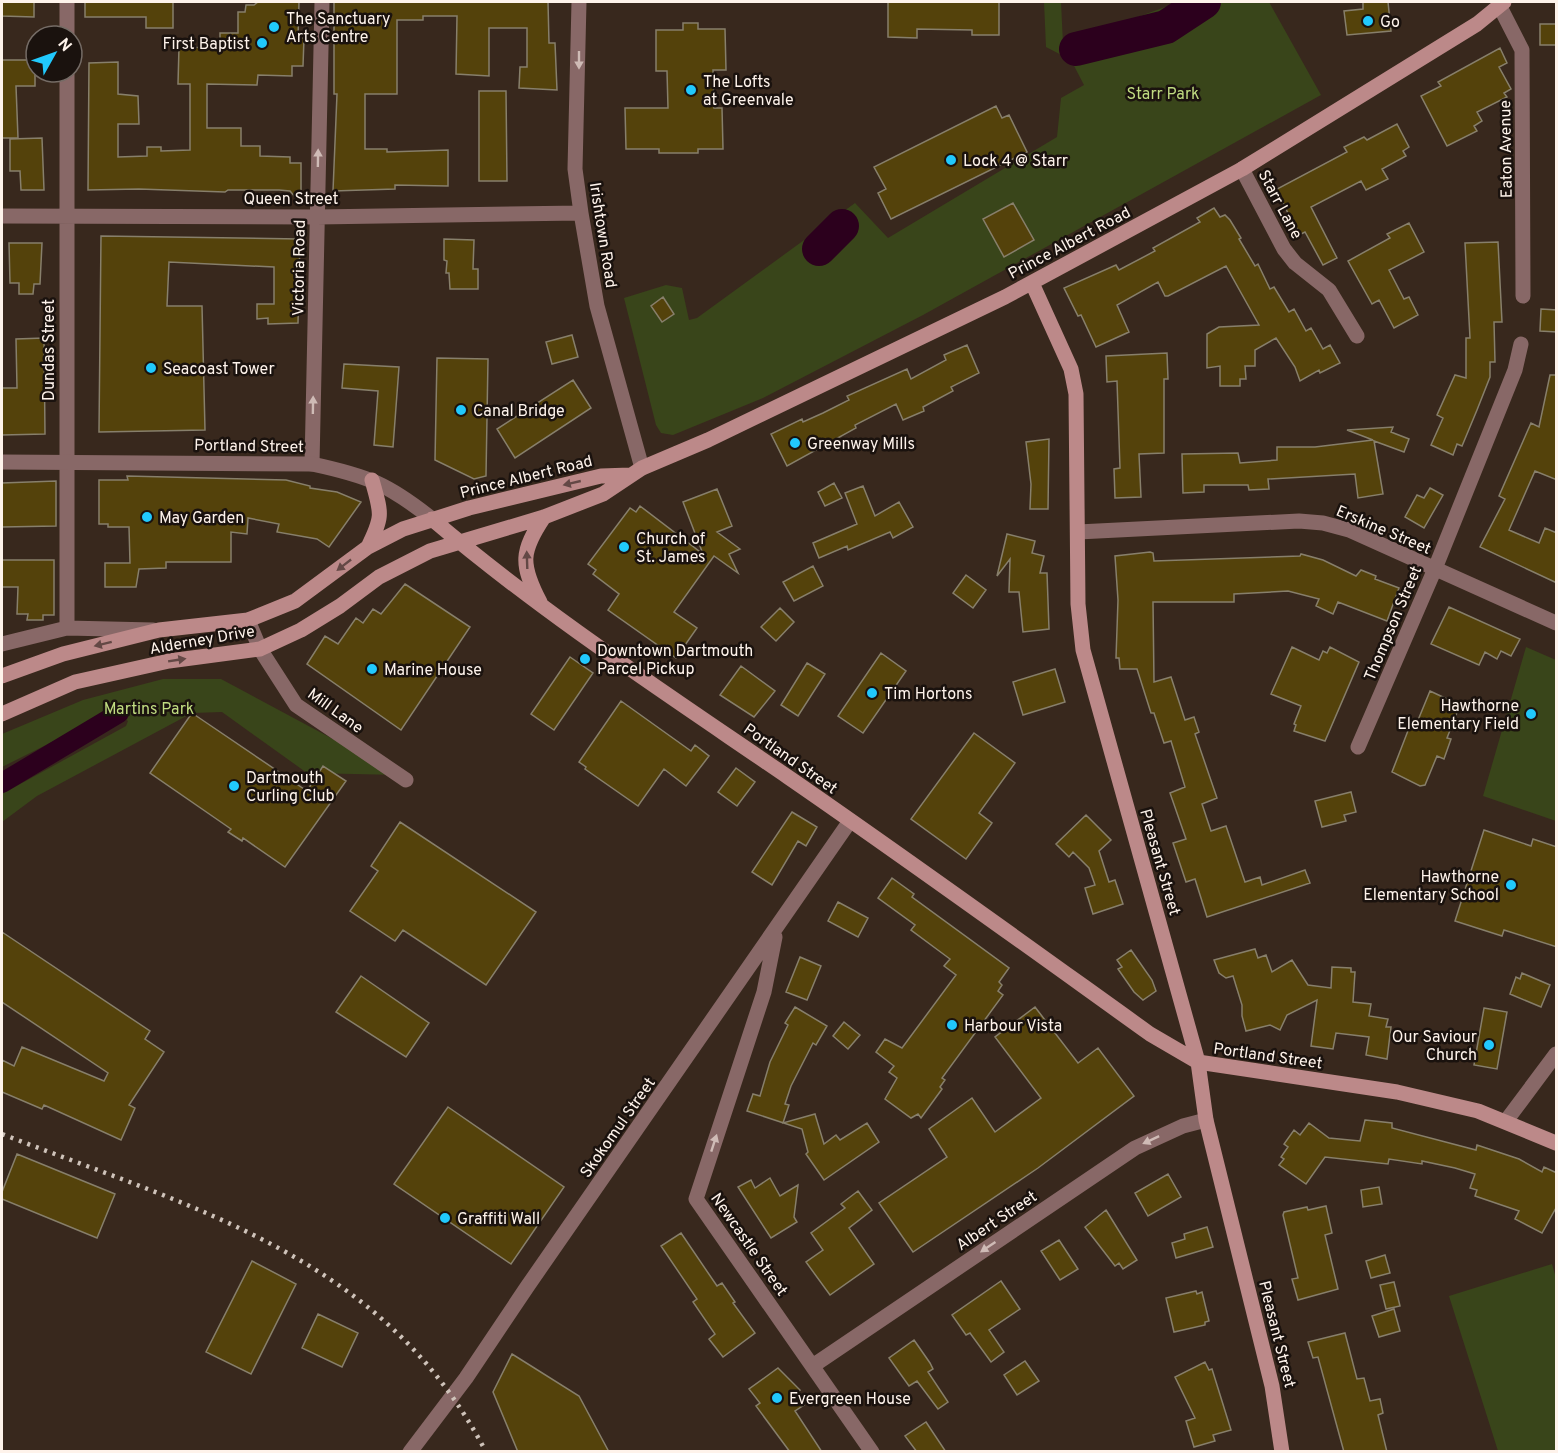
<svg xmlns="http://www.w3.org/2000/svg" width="1558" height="1453" viewBox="0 0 1558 1453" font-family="Overpass,sans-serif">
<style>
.green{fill:#39451a}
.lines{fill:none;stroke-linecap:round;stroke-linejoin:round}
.canal{stroke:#2c001d;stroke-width:20}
.river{stroke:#2c001d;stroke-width:34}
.building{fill:#54420b;stroke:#877f6b;stroke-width:1.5}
.minor{stroke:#886867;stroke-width:15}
.tertiary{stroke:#886867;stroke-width:15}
.secondary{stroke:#bc8989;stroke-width:15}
.rail{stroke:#cfc3ba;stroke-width:4.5;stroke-dasharray:3 6;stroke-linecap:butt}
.oneway{fill:#cfbbb6}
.oneway2{fill:#634845}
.poi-dot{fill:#21c9fd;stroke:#1a120e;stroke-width:2}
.labels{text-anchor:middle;stroke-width:5;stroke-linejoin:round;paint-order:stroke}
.poi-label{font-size:16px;fill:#fef3eb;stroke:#1a120e;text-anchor:start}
.park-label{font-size:16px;fill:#c0dc81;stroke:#1a120e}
.street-label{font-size:16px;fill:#fef3eb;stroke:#1a120e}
</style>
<rect width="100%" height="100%" fill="#38281d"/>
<path class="green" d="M1044,2H1061L1063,44L1179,2H1269L1321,95L923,315L763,398L673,435L661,433L656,425L624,298L666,285L682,288L689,320L697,318L855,203L888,238L1057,137L1061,98L1084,85L1071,60L1046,47Z
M1526,647L1556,660V821L1483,796Z
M163,679H221L400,775L307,773L222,712L192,713L37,796L2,822V794L126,726L128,721L121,716H109L62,737L2,767V734L83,700Z
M1552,1264L1556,1278V1451H1498L1449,1296Z"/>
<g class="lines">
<path class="canal" d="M2,783L119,713"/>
<path class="river" d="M1076,49L1166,27L1204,2
M819,249L842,226"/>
</g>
<path class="building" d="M2,2H34V17L2,16Z
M85,2H173V28H146V17H85Z
M258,2H299L298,38H304L303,66H292V76L258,75L257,85L207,84V128H241V146H260V156L290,157V163H301V204L290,191L279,190H228L225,192L139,189L88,190L89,63L118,62V94L138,96L139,124H118V157L147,156V147H161V151L190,150V84H178L179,47L220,48V33H238V12H245L246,5H254Z
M334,2H548L549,43H555L557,90L519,88L520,67H527V28H489V76L456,74L457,16H423V20H397V94H365V149H387V152L448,150V186L395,185V189L333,191L337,94H334Z
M888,2H999V35H972V30L917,29V38L888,37Z
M1363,2H1388L1391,31L1347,35L1344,11L1363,9Z
M683,23H698V29H725L726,70H713L714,108H722L723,149H698V153H659V149H626L625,108H668L667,71H656V30H683Z
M1540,24H1557V45H1540Z
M1500,48L1507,63L1499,67L1511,89L1504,93L1507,97L1477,112L1482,121L1474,126L1477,131L1447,146L1421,96L1441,86L1438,82Z
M2,60H35V86H16L18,138H2Z
M479,91H506L507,181H479Z
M996,106L1002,118L1009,115L1027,152L891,219L878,193L886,189L874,167Z
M1397,124L1409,147L1403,151L1406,156L1382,169L1388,179L1366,190L1361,181L1311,207L1337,258L1323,265L1305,232L1301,234L1292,222L1277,189L1347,152L1344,147L1364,137L1367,140Z
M42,138L44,190H21L20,171H10V139Z
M1013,203L1034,240L1004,257L983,219Z
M1214,208L1220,217L1225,215L1230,220L1241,238L1239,239L1255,266L1258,264L1270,289L1274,287L1289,312L1294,309L1306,331L1311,328L1323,349L1330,345L1340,363L1320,373L1319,370L1300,381L1295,367L1276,338L1255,350V366H1245L1246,379H1240V386H1220V366L1207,368V334L1219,327L1259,325L1226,266L1168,296H1165L1158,282L1117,305L1129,332L1096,347L1081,315L1078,316L1064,288L1116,265L1119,270L1155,251L1153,248L1200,222L1197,218Z
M1409,223L1424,252L1389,270L1404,299L1409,297L1418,315L1394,328L1379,300L1372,304L1348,261L1390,238L1387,234Z
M101,236L300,239L298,323L268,324V318L257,319V304H274V267L169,262L167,306H202L205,430L99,432Z
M444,239L474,240L473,269H478V289H450L449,273H446L447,261L444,260Z
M1498,242L1502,322H1494L1495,362H1490V377L1477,410L1462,446L1457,444L1453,455L1431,445L1443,418L1437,415L1455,375L1466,378V338H1470L1465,243Z
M9,243H42L40,284H34L33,294H19V283H10Z
M663,297L674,314L662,322L651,306Z
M1541,309L1557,310V332L1540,331Z
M572,335L578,357L552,364L546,342Z
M44,338L45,434L2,435V388H17L16,339Z
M967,345L979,373L951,387L953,391L923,407L924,411L903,420L896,404L855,425L856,428L787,466L771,434L802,419L803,422L823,413L849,400L847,396L907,369L911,379L946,360L944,355Z
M1167,353L1168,379H1164V453L1139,454L1141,497L1115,498L1114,469L1120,468L1117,381L1107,382L1106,356Z
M437,358L488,359L486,476L474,479L435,460Z
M344,364L399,367L393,447L374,445L378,391L342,388Z
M1550,375H1557V480L1535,471L1509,530L1539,543L1545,528L1557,533V583L1480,547L1505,499L1499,496L1531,423L1539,427Z
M573,380L591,408L515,458L497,429Z
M1393,427L1391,432L1409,439L1404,452L1374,441L1383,494L1358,498L1355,474L1268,479L1269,489L1249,490L1248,485H1204V492L1183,493L1182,454L1238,453L1240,463L1277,460V447H1315L1373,440L1347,430Z
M1049,439L1048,509H1030L1031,484L1026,442Z
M127,476L286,480L310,486V488L337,492L361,502L329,547L317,539L277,532L279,524L248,518L247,534L231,532V562H166V568L139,569L136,587H105V563H130L129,527H108V524H99V480H128Z
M56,481V526L2,527V483Z
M834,483L842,498L825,506L818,492Z
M863,486L875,516L899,502L913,527L893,538L890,532L848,550L847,546L819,558L813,543L857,524L845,493Z
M1430,488L1443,495L1424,528L1405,517L1417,495L1424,498Z
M717,489L732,526L717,532L740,549L729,554L738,573L714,556L674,612L697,628L676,658L608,610L619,594L593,574L596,570L588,564L630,508L636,512L640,506L703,554L683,502Z
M1007,534L1035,541L1032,553L1044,556L1040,573H1047L1049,629L1023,632L1019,592H1009L1010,559L997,576Z
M1150,552L1153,553L1154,561L1300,556L1301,554L1323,560L1356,576L1361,570L1376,576L1375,579L1399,588L1387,621L1338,602L1333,614L1316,606L1319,599L1288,591L1234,594V602H1153L1154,682L1171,677L1185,720L1194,717L1199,732L1195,734L1217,798L1202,804L1211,831L1226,826L1245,882L1260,877L1262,885L1305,870L1310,883L1207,917L1195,879L1186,882L1173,843L1186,839L1170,793L1185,787L1171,741L1164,743L1154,713H1151L1137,669H1120L1119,658H1116L1118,600L1115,556Z
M2,560H54V615H43V620H27L28,614H17L18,587H2Z
M813,566L823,586L794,601L783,582Z
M966,575L986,590L973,608L953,593Z
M405,584L470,627L401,730L307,664L325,636L338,644L356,618L363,623L373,609L381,614Z
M1449,607L1520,639L1511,656L1501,651L1497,659L1485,652L1479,665L1431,644Z
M780,608L794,622L776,641L761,627Z
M1292,647L1319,660L1323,651L1327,653L1330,647L1359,662L1325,741L1294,731L1296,725L1294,724L1301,706L1271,694Z
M881,653L906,671L863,733L838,716Z
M570,657L593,673L554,730L531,714Z
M807,663L825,674L798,716L781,705Z
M741,666L775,691L754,717L720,695Z
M1055,669L1065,702L1023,715L1013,682Z
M1430,691L1460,705L1447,738L1451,739L1444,759L1437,756L1425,785L1420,786L1392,772L1411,723L1416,725Z
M621,701L691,751L695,745L709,756L686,786L664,769L638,806L585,769L586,767L579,762Z
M192,713L307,791L323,766L346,781L285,867L243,838L242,841L228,832L231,829L150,773Z
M974,733L1015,763L979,813L992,823L966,859L911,819Z
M736,768L755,782L737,806L718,792Z
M1351,792L1356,812L1344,815L1346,821L1322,827L1315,801Z
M792,812L817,827L806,846L798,841L772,885L752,872Z
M1086,815L1111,840L1099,851L1109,882L1115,880L1123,904L1093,914L1085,888L1095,885L1089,868L1073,852L1069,857L1056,844Z
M400,822L536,912L486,985L403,930L395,941L350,911L378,871L371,866Z
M1484,830L1531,846L1533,839L1557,847V947L1504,930L1502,936L1455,921Z
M892,878L914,894L912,897L1009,968L999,982L1002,985L998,991L1003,995L942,1078L945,1080L940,1087L942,1089L921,1118L918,1114L911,1118L885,1099L897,1078L889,1072L894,1066L876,1052L885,1039L902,1048L956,975L944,966L950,959L911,930L915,925L878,898Z
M838,902L868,918L858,937L828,921Z
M2,932L150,1031L145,1039L164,1052L129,1105L135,1108L121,1140L44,1105L42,1109L2,1092V1060L14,1066L22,1047L104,1081L108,1073L2,1002Z
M1255,949L1258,958L1266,955L1272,972L1292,960L1308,985L1331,988L1332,967L1351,968V972H1355L1353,1002L1371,1004L1369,1016L1388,1019L1386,1027H1391L1387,1059L1366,1055L1369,1037L1336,1033L1333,1049L1311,1046L1317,1000L1287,1015L1280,1030L1270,1025L1246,1031L1242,1016V1005L1233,976L1226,978L1219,973L1214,960Z
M1131,950L1152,980L1156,991L1143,1000L1134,992L1118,969L1122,967L1117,960Z
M800,957L821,966L807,1000L786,992Z
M1522,973L1550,985L1541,1007L1510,994L1516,977L1520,979Z
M361,976L429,1023L406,1057L336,1012Z
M795,1007L827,1026L816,1045L813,1043L791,1086L785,1104L789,1105L783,1123L815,1114L824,1144L836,1135L840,1140L867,1123L879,1142L824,1180L806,1154L808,1152L802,1129L747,1111L753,1094L760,1096L770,1062L788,1025L785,1023Z
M1035,1007L1078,1063L1098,1048L1134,1096L1038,1168L913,1252L879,1203L947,1157L929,1129L972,1098L995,1132L1041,1098L995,1037Z
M1484,1008L1507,1012L1497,1069L1474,1065Z
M844,1022L860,1035L848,1049L833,1036Z
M448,1107L564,1187L511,1264L394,1184Z
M1365,1120L1392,1123V1128L1476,1150L1477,1145L1519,1159L1542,1172L1544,1167L1557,1173V1206L1542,1233L1515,1219L1519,1211L1475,1196L1477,1190L1470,1188L1475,1174L1455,1168L1422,1161V1164L1389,1159L1388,1164L1325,1157L1306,1184L1279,1165L1284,1159L1281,1157L1288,1147L1284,1144L1294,1130L1300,1135L1309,1123L1329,1138L1360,1141Z
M17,1154L115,1194L97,1238L2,1199V1192Z
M1168,1174L1181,1197L1148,1216L1135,1193Z
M770,1178L780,1196L798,1185L794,1217L797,1222L771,1238L738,1187L751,1180L755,1188Z
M1379,1187L1382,1204L1363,1207L1361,1190Z
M858,1191L872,1210L849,1228L874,1264L830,1295L806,1262L823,1250L811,1233L845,1208L841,1204Z
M1326,1206L1332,1233L1325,1235L1338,1289L1298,1300L1292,1279L1298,1278L1283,1215L1284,1212L1307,1207L1308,1210Z
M1106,1210L1137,1260L1123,1269L1119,1263L1115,1266L1085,1227Z
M1207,1227L1213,1247L1176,1258L1172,1243L1185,1239L1184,1234Z
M681,1233L717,1286L722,1283L735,1302L733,1303L755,1333L723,1357L709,1339L715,1334L693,1302L697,1299L661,1246Z
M1059,1240L1078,1269L1060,1280L1041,1251Z
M1385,1255L1390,1273L1371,1278L1366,1261Z
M252,1261L296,1284L251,1374L206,1352Z
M1001,1281L1020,1309L989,1330L1004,1352L991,1362L970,1333L966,1335L952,1315Z
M1394,1282L1400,1306L1386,1309L1380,1285Z
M1196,1291L1197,1294L1202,1292L1209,1321L1205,1322V1325L1174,1332L1166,1298Z
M1394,1309L1400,1331L1379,1337L1372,1316Z
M318,1314L358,1333L342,1367L302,1348Z
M1345,1333L1357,1379L1364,1378L1370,1401L1380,1399L1383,1413L1378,1415L1387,1452H1344L1318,1357L1313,1358L1308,1342Z
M914,1340L930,1363L933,1369L928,1372L948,1402L938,1409L917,1381L909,1386L889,1358Z
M512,1354L579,1396L609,1452H518L493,1392Z
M1025,1361L1039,1381L1017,1395L1004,1375Z
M1205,1362L1209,1370L1212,1369L1231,1430L1213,1435L1215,1441L1194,1447L1186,1421L1195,1418L1175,1377Z
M778,1368L800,1390L795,1393L804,1405L795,1411L822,1452H790L756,1406L760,1403L749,1389Z
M926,1422L946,1452H917L905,1436Z"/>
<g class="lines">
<path class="minor" d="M579,2L575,169L581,213L597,306L642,468
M1500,7L1522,50L1523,296
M67,36V2
M67,72V628
M1242,169L1284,249L1295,263L1329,290L1357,336
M2,216L317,217L581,213
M312,464L322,2
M1078,532L1299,521L1323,523L1349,530L1556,623
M248,620L260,649L296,705L406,780
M2,644L67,628L153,630
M1358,747L1434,571L1515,370L1521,344
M775,937L764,992L696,1199L872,1452
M814,1365L1135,1148L1183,1126L1206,1120
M410,1452L466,1378L527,1287L850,821"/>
<path class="tertiary" d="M2,462L312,464C368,476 388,484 432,519
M1506,1121L1556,1054"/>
<path class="secondary" d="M1032,283L1071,369L1076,394L1078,604L1083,650L1198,1062L1206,1120L1272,1386L1282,1452
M432,519C544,614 667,694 788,777C910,861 1030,948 1150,1034L1198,1062L1397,1092L1478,1111L1556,1143
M368,547C384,515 381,513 372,480
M540,602C520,564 521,551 544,517
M2,676L63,654L159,630L248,620L295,601L368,547L403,529L469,508L601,476L630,475
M2,714L75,682L169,661L260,649L301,630L340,606L379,577L430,551L544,517L603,494L642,468L708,440L1005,297L1242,169L1477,24L1504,2"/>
<path class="rail" d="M2,1134C192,1208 384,1256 486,1452"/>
</g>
<defs><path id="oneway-solid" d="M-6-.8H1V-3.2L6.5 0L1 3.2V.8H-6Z" transform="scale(1.5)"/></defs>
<g class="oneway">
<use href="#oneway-solid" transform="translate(579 60) rotate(90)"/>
<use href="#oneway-solid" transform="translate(318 158) rotate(-89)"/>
<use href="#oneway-solid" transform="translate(313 405) rotate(-89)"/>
<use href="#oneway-solid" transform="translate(1151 1140) rotate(155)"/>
<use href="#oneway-solid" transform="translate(714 1143) rotate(-72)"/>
<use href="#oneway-solid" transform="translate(988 1247) rotate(146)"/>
</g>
<g class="oneway2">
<use href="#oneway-solid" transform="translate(572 483) rotate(167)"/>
<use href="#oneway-solid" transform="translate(527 560) rotate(-92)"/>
<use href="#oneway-solid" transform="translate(344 565) rotate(142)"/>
<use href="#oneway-solid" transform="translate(103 644) rotate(166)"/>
<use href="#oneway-solid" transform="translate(177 660) rotate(-9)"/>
</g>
<g class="poi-dot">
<circle cx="1368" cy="21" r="6"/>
<circle cx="274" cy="27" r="6"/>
<circle cx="262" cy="43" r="6"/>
<circle cx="691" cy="90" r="6"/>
<circle cx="951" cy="160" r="6"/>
<circle cx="151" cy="368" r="6"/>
<circle cx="461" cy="410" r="6"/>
<circle cx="795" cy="443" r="6"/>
<circle cx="147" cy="517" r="6"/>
<circle cx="624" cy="547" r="6"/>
<circle cx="585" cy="659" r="6"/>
<circle cx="372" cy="669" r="6"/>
<circle cx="872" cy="693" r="6"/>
<circle cx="1531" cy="714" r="6"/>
<circle cx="234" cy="786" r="6"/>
<circle cx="1511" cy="885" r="6"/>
<circle cx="952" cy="1025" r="6"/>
<circle cx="1489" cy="1045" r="6"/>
<circle cx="445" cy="1218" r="6"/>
<circle cx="777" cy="1398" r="6"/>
</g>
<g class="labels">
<g class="poi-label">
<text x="286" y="24">The Sanctuary<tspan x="286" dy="18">Arts Centre</tspan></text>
<text x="1380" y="27">Go</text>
<text x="250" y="49" text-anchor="end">First Baptist</text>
<text x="703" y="87">The Lofts<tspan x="703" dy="18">at Greenvale</tspan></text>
<text x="963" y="166">Lock 4 @ Starr</text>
<text x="163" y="374">Seacoast Tower</text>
<text x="473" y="416">Canal Bridge</text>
<text x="807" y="449">Greenway Mills</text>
<text x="159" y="523">May Garden</text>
<text x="636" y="544">Church of<tspan x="636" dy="18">St. James</tspan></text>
<text x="597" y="656">Downtown Dartmouth<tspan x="597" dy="18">Parcel Pickup</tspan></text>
<text x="384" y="675">Marine House</text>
<text x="884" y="699">Tim Hortons</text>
<text x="1519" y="711" text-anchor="end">Hawthorne<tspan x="1519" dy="18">Elementary Field</tspan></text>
<text x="246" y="783">Dartmouth<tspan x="246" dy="18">Curling Club</tspan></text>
<text x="1499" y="882" text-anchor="end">Hawthorne<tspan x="1499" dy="18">Elementary School</tspan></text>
<text x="964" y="1031">Harbour Vista</text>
<text x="1477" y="1042" text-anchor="end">Our Saviour<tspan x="1477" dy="18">Church</tspan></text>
<text x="457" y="1224">Graffiti Wall</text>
<text x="789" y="1404">Evergreen House</text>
</g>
<g class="park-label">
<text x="1163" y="99">Starr Park</text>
<text x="149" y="714">Martins Park</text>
</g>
<g class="street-label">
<text transform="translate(1505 149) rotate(-91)" y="6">Eaton Avenue</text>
<text x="291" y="204">Queen Street</text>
<text transform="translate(1281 204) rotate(62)" y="6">Starr Lane</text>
<text transform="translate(604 235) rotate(81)" y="6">Irishtown Road</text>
<text transform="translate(1069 242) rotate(-28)" y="6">Prince Albert Road</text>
<text transform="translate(298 268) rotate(-89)" y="6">Victoria Road</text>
<text transform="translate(48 350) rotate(-90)" y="6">Dundas Street</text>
<text transform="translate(249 445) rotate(1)" y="6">Portland Street</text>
<text transform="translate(526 476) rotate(-14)" y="6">Prince Albert Road</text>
<text transform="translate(1384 529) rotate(23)" y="6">Erskine Street</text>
<text transform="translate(1392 623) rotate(-67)" y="6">Thompson Street</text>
<text transform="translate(202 639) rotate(-10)" y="6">Alderney Drive</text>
<text transform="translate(336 710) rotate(36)" y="6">Mill Lane</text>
<text transform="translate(791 758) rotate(35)" y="6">Portland Street</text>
<text transform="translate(1161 862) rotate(74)" y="6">Pleasant Street</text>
<text transform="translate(1268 1055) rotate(8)" y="6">Portland Street</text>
<text transform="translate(617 1127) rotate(-55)" y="6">Skokomul Street</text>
<text transform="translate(996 1220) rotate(-34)" y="6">Albert Street</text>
<text transform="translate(750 1244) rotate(55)" y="6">Newcastle Street</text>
<text transform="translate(1278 1334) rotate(76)" y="6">Pleasant Street</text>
</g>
</g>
<rect width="1558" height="1453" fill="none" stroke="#fef3eb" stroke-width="6"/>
<g transform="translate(54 54) rotate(50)"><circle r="28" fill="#1a120e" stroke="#756c66" stroke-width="1.5"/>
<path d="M0-4.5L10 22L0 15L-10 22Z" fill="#21c9fd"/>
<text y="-9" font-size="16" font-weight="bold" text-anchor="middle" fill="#fef3eb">N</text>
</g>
</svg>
